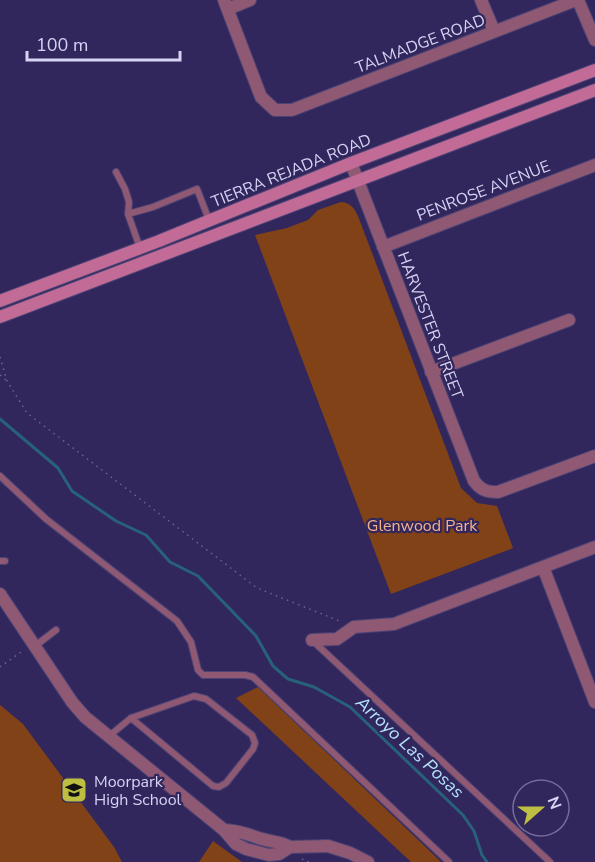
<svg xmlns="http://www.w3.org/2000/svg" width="595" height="862" viewBox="0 0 595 862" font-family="'Nunito Sans',sans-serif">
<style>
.green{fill:#824218}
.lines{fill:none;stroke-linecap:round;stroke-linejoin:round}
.stream{stroke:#27617a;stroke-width:3}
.lane-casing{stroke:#4c4375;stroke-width:8}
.street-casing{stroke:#4c4375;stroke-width:14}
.secondary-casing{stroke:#4c4375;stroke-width:14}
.path{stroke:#6b6392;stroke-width:1.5;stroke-dasharray:1.5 4.5;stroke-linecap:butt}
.lane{stroke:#8f5873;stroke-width:6}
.street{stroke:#8f5873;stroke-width:12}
.secondary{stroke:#c36b97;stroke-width:12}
.labels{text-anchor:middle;stroke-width:4.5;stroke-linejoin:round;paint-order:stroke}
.street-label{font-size:16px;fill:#d6d3f4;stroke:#32275d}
.park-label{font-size:16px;fill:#f3b28e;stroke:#32275d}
.poi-label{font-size:16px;fill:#d6d3f4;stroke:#32275d;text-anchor:start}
.water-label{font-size:18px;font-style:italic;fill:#b3e4fc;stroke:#32275d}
</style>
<rect width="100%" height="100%" fill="#32275d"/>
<path class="green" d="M341,202C351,203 354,208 358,216L461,488L477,503L497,506L513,548L391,594L255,235L287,228L308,220L318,210Z
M258,687L435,856L441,862H411L236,698Z
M0,705L23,724L114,847L122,862H0Z
M213,841L242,862H199Z"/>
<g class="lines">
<path class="stream" d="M0,419L58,468L72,491L116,521L146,535L170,562L198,576L256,636L273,666L288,679L314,687L350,707L463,815L474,831L482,855L487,862"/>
<g class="lane-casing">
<path id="lane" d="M116,172L125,189L129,202L128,214L140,248
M128,214L153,207L197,189L209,220
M0,476L46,519L177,621L191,642L198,670L203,675H245L253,677L449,862
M0,561H5
M314,642L550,862
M35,646L56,630
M109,736L131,718L194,696L206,699L252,735L255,743L253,749L226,783L219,787L213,786L131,718"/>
</g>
<g class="street-casing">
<path id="street" d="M224,0L261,97L275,110H292L576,0
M481,0L494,31
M578,0L595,40
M228,9L250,0
M351,163L474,481C481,490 486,492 498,492L595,456
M383,247L595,165
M431,372L569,320
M543,567L595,702
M0,594L72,702L85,717L224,830L236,844L246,849L269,855L279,854L290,847L328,846L350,853L368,862
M312,640L337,639L354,627L394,624L595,547
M224,830C239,830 249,835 262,839C272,842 281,842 290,847"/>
</g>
<g class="secondary-casing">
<path id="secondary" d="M0,301L159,241L351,163L595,70
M0,317L595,90"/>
</g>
<path class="path" d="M0,357L7,381L27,413L257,588L342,622
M0,375L7,381
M0,667L24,650
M302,859L309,862"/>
<use href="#lane" class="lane"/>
<use href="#street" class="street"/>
<use href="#secondary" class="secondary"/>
</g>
<defs>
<g id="school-square" transform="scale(1.35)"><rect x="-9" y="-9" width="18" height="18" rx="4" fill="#bebf42" stroke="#32275d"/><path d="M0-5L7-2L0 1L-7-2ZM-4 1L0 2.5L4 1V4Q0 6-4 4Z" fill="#111"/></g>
</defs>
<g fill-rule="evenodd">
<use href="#school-square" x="74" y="790"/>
</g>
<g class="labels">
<g class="street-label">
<text transform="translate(420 43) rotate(-21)" y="6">TALMADGE ROAD</text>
<text transform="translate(291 170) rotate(-22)" y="6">TIERRA REJADA ROAD</text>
<text transform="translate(483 190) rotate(-21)" y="6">PENROSE AVENUE</text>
<text transform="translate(431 325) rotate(69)" y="6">HARVESTER STREET</text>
</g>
<g class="park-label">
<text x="422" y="531">Glenwood Park</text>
</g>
<g class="poi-label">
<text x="94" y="787">Moorpark<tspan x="94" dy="18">High School</tspan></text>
</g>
<g class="water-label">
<text transform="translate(410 747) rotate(43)" y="6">Arroyo Las Posas</text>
</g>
</g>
<g transform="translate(541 808) rotate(69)"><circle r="28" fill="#32275d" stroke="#746c99" stroke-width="1.5"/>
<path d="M0-4.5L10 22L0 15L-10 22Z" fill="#bebf42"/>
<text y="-9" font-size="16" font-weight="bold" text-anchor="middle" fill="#d6d3f4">N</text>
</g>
<path d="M27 51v9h153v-9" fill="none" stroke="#d6d3f4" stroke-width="3"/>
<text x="36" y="51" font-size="18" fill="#d6d3f4" stroke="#32275d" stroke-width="4.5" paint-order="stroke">100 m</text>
</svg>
